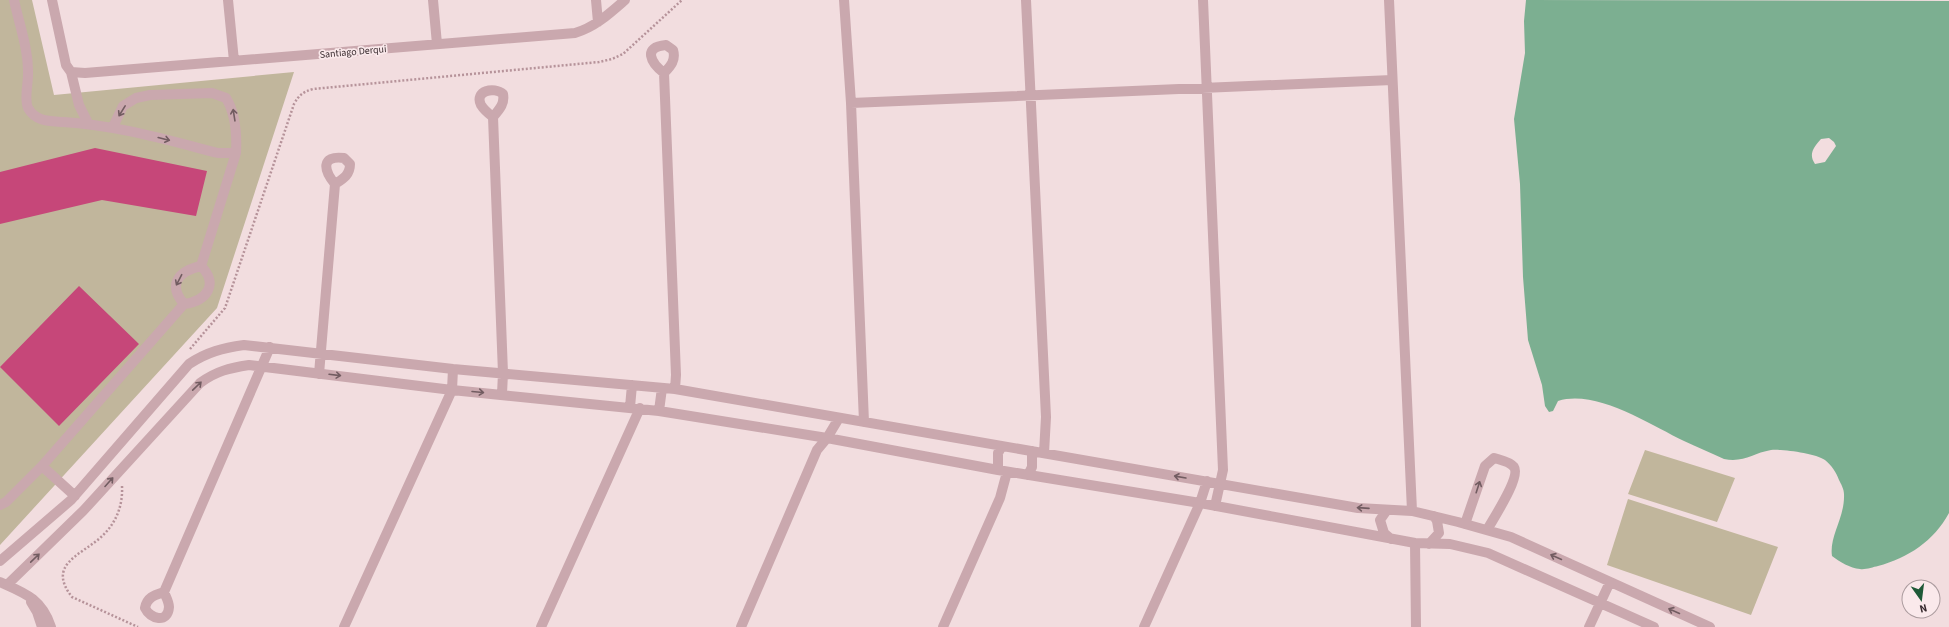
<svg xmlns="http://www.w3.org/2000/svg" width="1949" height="627" viewBox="0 0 1949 627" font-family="'Source Sans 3',sans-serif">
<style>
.green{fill:#c1b69c}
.water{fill:#7caf91;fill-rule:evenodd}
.building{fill:#c64779}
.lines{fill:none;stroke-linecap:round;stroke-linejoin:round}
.path{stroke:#b6939a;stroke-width:2.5;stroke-dasharray:2 2;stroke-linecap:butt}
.minor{stroke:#caa8ae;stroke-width:10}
.oneway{stroke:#725c61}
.labels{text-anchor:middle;stroke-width:3.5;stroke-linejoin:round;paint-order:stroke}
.street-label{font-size:10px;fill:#37292d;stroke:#fae9eb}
</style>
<rect width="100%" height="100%" fill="#f2dddf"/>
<path class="green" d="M0,0H32L54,95L294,72L217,308L0,545Z
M1645,450L1735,478L1717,522L1628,494Z
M1628,499L1778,547L1751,615L1607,565Z"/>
<path class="water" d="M1526,0L1949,1V513C1934,541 1908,558 1878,566C1873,567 1865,570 1860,569C1850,568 1840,562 1832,556C1829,536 1845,518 1844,494C1844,489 1841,484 1839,480C1836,472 1832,466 1825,460C1815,453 1783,449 1771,450C1753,453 1744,463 1724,459C1711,453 1697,447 1684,441C1650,425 1597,389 1558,401L1553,411L1549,412L1545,406L1542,385L1528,340L1523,277L1520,184L1514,119L1525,53L1524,21ZM1829,138L1834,142L1836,146L1825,162L1815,164C1808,154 1814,147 1821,139Z"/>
<path class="building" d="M95,148L207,171L196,216L102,200L0,224V172Z
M79,286L139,344L59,426L0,367Z"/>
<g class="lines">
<path class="path" d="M190,349L225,308L294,104C299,95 303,92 313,89L599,62L612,59L623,54L682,0
M122,486C123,506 116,524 100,538C79,556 47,565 72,597L138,627"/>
<path class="minor" d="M14,0C19,24 29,50 28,75C28,85 24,99 28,108C36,122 50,121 63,122C116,125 167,140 218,153H236
M52,0L66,65L71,72L79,105L88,123
M228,0L234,61
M433,0L437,44
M596,0L598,22
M844,0L851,103L864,422
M1026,0L1046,417L1044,453
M1203,0L1223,470L1215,506
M1389,0L1412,511
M71,72L85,73L575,33C595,27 609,14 625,0
M664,73C651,63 642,47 666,45L673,50C676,60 671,66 664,73L676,375L675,389
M851,103L1392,80
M493,117C489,114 484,110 481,105C474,91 494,86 503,94C505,104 499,110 493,117L503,373L502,394
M113,127L123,106L136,98L150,95L212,93L226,98C236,114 237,134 236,153L201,266
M184,304C167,284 179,271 201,266
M319,374L335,184C324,171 320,155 344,158L350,164C350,175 343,179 335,184
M630,407L632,385
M659,411L662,388
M42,466L75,496
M998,470V453L1002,446
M1028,475L1032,467V451
M0,505L6,502L42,466L184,304C207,301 219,284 201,266
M1387,510L1380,520L1384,533L1391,539
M1465,524L1485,466L1494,458C1500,460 1509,461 1514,467C1521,477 1493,519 1487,530
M1415,543L1416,627
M1429,544L1439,533L1437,521L1434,516
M0,561L71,500L189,364C207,352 223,348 244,345L453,369L675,389L1358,508L1412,511L1458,522L1511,537L1710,627
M0,582C25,593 42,599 51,627
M7,585L83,511L200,383C216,371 230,368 249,365L452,390L659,411L827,438L998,470L1200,503L1415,543L1450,544L1488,553L1654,627
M164,592C166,597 169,602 169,607C168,624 150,619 145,608C147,597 155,595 164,592L270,347
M31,602L37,612L42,627
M344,627L452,390L453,369
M541,627L640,408
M741,627L817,450L827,438L839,418
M943,627L1000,498L1007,472
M1144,627L1200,503L1207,481
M1589,627L1610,582"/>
</g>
<defs><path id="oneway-shaft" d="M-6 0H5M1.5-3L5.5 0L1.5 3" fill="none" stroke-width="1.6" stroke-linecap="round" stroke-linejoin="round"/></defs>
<g class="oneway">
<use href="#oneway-shaft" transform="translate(122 111) rotate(122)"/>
<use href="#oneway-shaft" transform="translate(234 115) rotate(-99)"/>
<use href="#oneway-shaft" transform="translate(164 139) rotate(14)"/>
<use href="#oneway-shaft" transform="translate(179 280) rotate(117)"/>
<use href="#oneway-shaft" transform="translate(335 375) rotate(7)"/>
<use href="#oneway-shaft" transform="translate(197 386) rotate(-44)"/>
<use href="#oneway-shaft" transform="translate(478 392) rotate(5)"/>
<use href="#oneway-shaft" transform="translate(1180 477) rotate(-170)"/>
<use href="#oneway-shaft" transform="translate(109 482) rotate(-48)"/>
<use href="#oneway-shaft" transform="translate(1478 487) rotate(-72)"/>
<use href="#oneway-shaft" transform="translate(1363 508) rotate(-176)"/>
<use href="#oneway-shaft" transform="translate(1556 557) rotate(-156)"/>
<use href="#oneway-shaft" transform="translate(35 558) rotate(-44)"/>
<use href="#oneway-shaft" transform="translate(1674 611) rotate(-156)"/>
</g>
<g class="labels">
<g class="street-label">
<text transform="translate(353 51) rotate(-5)" y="4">Santiago Derqui</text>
</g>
</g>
<g transform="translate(1921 599) rotate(166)"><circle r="19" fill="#fae9eb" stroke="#ac9c9f"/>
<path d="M0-3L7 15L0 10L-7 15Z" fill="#1e5937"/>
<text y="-6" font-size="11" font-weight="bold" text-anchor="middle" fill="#37292d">N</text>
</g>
</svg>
